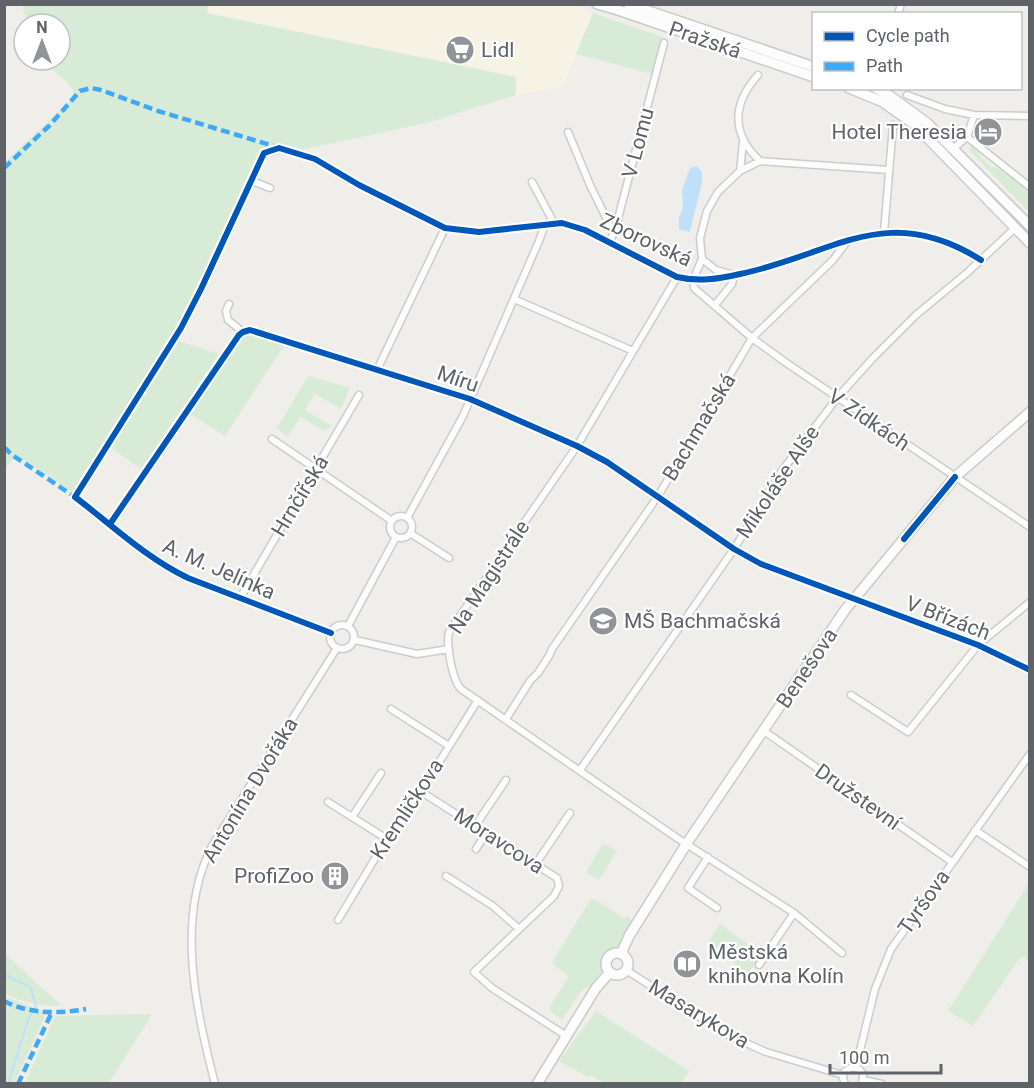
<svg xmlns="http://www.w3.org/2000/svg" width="1034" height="1088" viewBox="0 0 1034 1088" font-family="Roboto,sans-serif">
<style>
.commercial{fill:#f7f3e4}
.green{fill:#d8ebd6}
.water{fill:#bfe0f9}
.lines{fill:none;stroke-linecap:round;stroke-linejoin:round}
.stream{stroke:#bfe0f9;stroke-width:2}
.street-casing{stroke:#cbcccc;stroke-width:9}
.secondary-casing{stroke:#cacacb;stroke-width:12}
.street{stroke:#fdfcfc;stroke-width:6}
.secondary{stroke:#fdfcfc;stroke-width:9}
.quiet{stroke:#3fa9f5;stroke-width:4.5;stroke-dasharray:9 4.5;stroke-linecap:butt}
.cycleway-casing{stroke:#fff;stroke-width:10}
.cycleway{stroke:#0057b8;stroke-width:6}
.labels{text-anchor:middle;stroke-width:4.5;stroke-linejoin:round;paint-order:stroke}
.street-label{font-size:21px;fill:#5f6368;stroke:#fff}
.poi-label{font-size:21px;fill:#5f6368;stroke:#fff;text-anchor:start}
</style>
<rect width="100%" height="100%" fill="#efeeea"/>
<path class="commercial" d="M208,4H569L584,8L592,15L563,87L516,95V77L206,13Z"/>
<path class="green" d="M22,5H208L207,13L516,77V95L426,123L259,159L199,289L74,493L16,455L5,469V162L71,100L74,92L67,82L41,60H60V24H28Z
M593,13L663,37L653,74L576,54Z
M970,144C980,151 984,168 999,168L1029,192V212L969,150L971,148Z
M251,333L285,344L225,436L189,413L244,334Z
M179,341L219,354L141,469L111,448Z
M308,376L350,388L341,409L315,394L305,410L332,426L324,431L301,417L287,437L277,428Z
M603,843L617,851L599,880L586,872Z
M1029,883V961L1021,956L973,1026L948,1011Z
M595,899L623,918L629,916L632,922L618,946L606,956L601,972L590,986L581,991L562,1020L550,1011V1007L568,978L567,974L553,965V961L590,900Z
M720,924L762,954L748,973L707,944Z
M4,954H5L62,1006C42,1006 22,1003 5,993Z
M4,996L44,1012V1019L14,1083H5Z
M596,1011L689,1071L681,1083H604L592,1076L588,1077L559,1061Z
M152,1014L109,1083H25L55,1016Z"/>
<path class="water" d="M697,166L702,172V182L690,232L679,229V217L683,208L682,190L690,168Z"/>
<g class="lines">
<path class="stream" d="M4,974L31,988L36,1006L28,1020L8,1084"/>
<g class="street-casing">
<path id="street" d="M898,14L901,4
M758,75C732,104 731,134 760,161
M907,95L945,109L974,115L1030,116
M568,132L590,185L614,234
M967,137L1030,187
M953,149L967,137L974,115
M889,170L760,161L740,171L718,192L707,211L700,238L702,259L693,280L694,288L752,338L785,362L1030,527
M740,171L743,142
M252,181L270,188
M532,182L554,223
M884,233L893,125
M609,243L615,230L664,43
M702,259L716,270L734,275L732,284L715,305
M677,277L577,446L449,632C446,644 452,680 461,689L677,838L794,913L842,953
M514,299L633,351
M229,304L226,311L228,320L243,332
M377,370L445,228
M272,439L392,521
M390 527a11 11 0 1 1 22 0a11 11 0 1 1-22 0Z
M407,518L463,416L539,241L545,224
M110,524L239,335L243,332L250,330L470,399L577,446L607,462L734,549L761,564L978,645L1030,670
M410,533L449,558
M240,598L359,395
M330 637a12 12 0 1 1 24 0a12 12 0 1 1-24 0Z
M348,626L396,537
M331,633L188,578C145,557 113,526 75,497L181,328L201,289L264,153L279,148L315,159L359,185L445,228L479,232L562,223L585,230L677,277C698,282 718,279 740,274C833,255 886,200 981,260
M355,640L417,654L449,649
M851,695L908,732L978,645L1030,602
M391,709L449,746
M506,719L530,681L538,673L549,656L552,649L658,496L752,338L833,260L849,239
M764,731L952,862
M580,770L734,549L781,472L837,398L872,359L916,315L968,272L1015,228
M420,791L557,878L559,886L554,896L474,972L492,988L565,1035
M328,802L387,839
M352,817L381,773
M475,826L506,780
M975,830L1030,867
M476,849L486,833
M708,857L688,888L717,908
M535,865L570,813
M446,876L493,906L519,929
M338,920L385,842L400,825L478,700
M759,965L794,913
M626,970L726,1034L766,1052L843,1075
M856,1067L875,989L891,949L1030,754
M863,1080L882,1084
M215,1084C196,1009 175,919 212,846L337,648
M845,1084L843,1078L844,1072L852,1067L859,1069L863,1074L862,1084"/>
</g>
<g class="secondary-casing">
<path id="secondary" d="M597,4L615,9L814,77
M628,4L814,67
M849,88L883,102L914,124L1030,243
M876,88L890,96L927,123L1030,226
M606 964a11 11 0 1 1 22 0a11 11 0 1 1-22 0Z
M621,954L629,936L687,843L845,610L955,477L1030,412
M537,1084L596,988L610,972"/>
</g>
<use href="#street" class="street"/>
<use href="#secondary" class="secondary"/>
<path class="quiet" d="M4,168L49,126L80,91L91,88L101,90L158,111L277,147
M4,447L12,455L75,497
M4,1001C29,1014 59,1014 86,1009
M18,1084L52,1012"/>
<g class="cycleway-casing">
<path id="cycleway" d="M110,524L239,335L243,332L250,330L470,399L577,446L607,462L734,549L761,564L978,645L1030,670
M904,539L955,477
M331,633L188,578C145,557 113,526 75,497L181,328L201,289L264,153L279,148L315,159L359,185L445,228L479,232L562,223L585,230L677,277C698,282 718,279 740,274C833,255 886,200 981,260"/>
</g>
<use href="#cycleway" class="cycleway"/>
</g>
<defs>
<g id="supermarket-disc" transform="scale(1.5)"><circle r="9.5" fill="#919496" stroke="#fff"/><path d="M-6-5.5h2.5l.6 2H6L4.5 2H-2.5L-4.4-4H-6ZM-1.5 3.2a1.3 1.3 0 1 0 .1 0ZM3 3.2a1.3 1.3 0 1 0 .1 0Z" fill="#fff"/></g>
<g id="hotel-disc" transform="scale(1.5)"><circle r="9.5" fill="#919496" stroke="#fff"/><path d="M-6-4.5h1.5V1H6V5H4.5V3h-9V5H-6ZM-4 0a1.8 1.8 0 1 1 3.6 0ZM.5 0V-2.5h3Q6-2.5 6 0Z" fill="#fff"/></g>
<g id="school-disc" transform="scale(1.5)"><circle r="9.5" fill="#919496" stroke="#fff"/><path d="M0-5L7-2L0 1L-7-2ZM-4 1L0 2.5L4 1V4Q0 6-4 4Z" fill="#fff"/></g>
<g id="building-disc" transform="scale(1.5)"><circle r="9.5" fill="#919496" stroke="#fff"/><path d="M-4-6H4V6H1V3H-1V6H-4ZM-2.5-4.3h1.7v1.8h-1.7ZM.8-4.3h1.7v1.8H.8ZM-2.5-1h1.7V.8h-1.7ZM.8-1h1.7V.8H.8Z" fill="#fff"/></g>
<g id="library-disc" transform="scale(1.5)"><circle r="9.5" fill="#919496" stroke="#fff"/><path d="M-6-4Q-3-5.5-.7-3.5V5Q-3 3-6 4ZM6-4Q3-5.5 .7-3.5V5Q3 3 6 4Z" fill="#fff"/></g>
</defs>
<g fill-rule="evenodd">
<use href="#supermarket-disc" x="460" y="50"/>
<use href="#hotel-disc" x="988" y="132"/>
<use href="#school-disc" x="603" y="621"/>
<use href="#building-disc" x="335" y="876"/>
<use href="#library-disc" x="687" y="964"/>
</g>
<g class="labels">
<g class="street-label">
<text transform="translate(705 40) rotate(19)" y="7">Pražská</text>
<text transform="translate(638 143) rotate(-75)" y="7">V Lomu</text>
<text transform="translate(646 240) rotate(25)" y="7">Zborovská</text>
<text transform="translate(458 379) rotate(19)" y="7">Míru</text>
<text transform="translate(869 420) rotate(34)" y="7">V Zídkách</text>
<text transform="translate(699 427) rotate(-59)" y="7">Bachmačská</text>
<text transform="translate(778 482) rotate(-56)" y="7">Mikoláše Alše</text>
<text transform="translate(300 496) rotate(-59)" y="7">Hrnčířská</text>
<text transform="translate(219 569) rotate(24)" y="7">A. M. Jelínka</text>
<text transform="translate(489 577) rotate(-57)" y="7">Na Magistrále</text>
<text transform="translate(948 618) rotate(21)" y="7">V Břízách</text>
<text transform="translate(807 668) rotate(-56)" y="7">Benešova</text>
<text transform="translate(250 790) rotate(-59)" y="7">Antonína Dvořáka</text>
<text transform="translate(858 797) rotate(35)" y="7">Družstevní</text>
<text transform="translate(407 809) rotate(-57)" y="7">Kremličkova</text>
<text transform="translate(499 841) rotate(33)" y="7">Moravcova</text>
<text transform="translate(924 902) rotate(-55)" y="7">Tyršova</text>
<text transform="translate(699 1014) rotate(31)" y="7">Masarykova</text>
</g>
<g class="poi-label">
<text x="481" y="57">Lidl</text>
<text x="967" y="139" text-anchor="end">Hotel Theresia</text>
<text x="624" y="628">MŠ Bachmačská</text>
<text x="314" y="883" text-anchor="end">ProfiZoo</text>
<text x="708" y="959">Městská<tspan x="708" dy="24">knihovna Kolín</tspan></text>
</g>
</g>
<rect width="1034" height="1088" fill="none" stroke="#5f6368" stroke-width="12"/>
<rect x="812" y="12" width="210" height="78" fill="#ffffff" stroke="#bfc1c3" stroke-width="1.5"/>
<rect x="824" y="32" width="30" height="9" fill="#0057b8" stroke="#bfc1c3" stroke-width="1.5"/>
<text x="866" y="42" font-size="18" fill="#5f6368">Cycle path</text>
<rect x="824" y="62" width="30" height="9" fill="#3fa9f5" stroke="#bfc1c3" stroke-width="1.5"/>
<text x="866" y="72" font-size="18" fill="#5f6368">Path</text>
<g transform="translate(42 42)"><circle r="28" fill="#ffffff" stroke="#bfc1c3" stroke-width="1.5"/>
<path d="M0-4.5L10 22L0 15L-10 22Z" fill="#919496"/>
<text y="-9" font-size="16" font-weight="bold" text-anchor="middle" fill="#5f6368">N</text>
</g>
<path d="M830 1064v9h111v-9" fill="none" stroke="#5f6368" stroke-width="3"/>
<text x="839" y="1064" font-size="18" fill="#5f6368" stroke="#ffffff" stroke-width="4.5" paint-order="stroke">100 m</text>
</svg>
